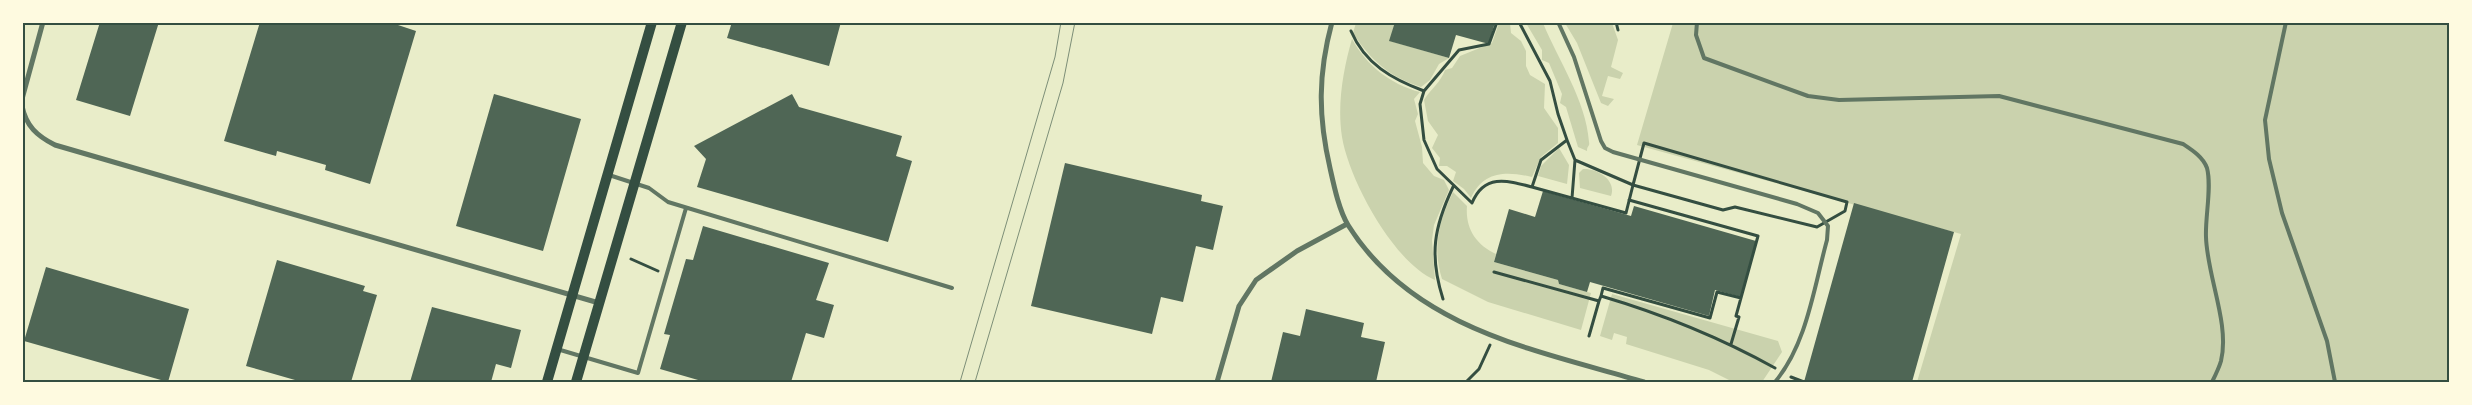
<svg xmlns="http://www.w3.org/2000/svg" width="2472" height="405" viewBox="0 0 2472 405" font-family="Merriweather,serif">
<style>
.green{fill:#cad2ad}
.building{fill:#4f6655}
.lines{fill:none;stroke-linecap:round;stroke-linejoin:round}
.path{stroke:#344e41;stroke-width:3}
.service{stroke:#617663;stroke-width:4}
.minor{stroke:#617663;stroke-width:5}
.secondary{stroke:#344e41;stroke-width:10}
.tram{stroke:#7c8e77;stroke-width:1}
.neatline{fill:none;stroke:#344e41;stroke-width:2}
</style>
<rect width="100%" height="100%" fill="#e9edc9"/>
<path class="green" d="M1356,23H1395L1390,41L1449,58L1439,64L1430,80L1421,87C1390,77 1371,61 1353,33Z
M1499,23H1510L1511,33L1521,41L1526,51V66L1530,75L1545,84L1544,108L1558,128V143L1541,157L1532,177C1506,171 1483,171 1471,198L1464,189L1453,181L1456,172L1447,166H1439L1440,158L1432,148L1438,135L1428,121L1424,100C1430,90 1441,82 1445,70L1452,68L1460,56L1492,43Z
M1526,23H1543C1558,60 1586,100 1589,142C1590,147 1587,145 1587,151L1578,147L1566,107L1560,103L1562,94L1549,63L1542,60V50Z
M1565,23H1612L1618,40L1611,67L1623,73L1620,79L1608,76L1602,96L1614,99L1608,106L1601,103L1577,43Z
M1673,23H2449V382H1917L1961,234L1637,145Z
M1352,39C1367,66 1390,84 1420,92L1414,99L1418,114L1415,121L1422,147L1423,163L1434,176L1444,180L1449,190L1434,225L1432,240L1435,280C1394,263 1349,180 1342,137C1337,105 1343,70 1352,39Z
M1559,148L1569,165L1567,184L1538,176L1541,166Z
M1583,169C1597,168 1617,180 1611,196L1580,188L1579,173Z
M1453,192L1467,206C1465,228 1476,245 1496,254L1494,262L1558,280L1559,284L1591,293L1581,330L1488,302L1442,279C1432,247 1439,221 1453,192Z
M1612,294L1778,341L1782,352L1762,382H1733L1709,370L1626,344L1627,337L1614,333L1612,340L1600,336Z"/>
<path class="building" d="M100,22H159L130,116L76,100Z
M260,22H389L416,31L370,184L325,170L326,165L277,151L276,156L224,141Z
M732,22H841L829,66L727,38Z
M1395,22H1495L1489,44L1456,35L1449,58L1389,41Z
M494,94L581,119L543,251L456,226Z
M792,94L799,107L902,136L896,156L912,161L888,242L697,187L706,159L694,146Z
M1065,163L1202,195L1201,201L1223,206L1213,250L1196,246L1183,302L1161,297L1152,334L1031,306Z
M1543,191L1631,216L1634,206L1756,241L1741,297L1715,290L1709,316L1590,282L1587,292L1559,284L1558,280L1494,262L1509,209L1535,217Z
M1854,203L1954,232L1912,382H1804Z
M703,226L829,263L816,300L834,305L824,338L806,333L791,382H705L660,369L670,335L664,334L686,259L693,260Z
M277,260L365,286L363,291L377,295L351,382H302L246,366Z
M46,267L189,309L168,382L24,341Z
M432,307L521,330L511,368L496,364L491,382H410Z
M1306,309L1364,323L1361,337L1385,342L1376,382H1271L1283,332L1300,336Z"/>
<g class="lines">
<path class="path" d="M1497,22L1489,44L1459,50L1424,91L1420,104L1424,140L1437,169L1472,203C1484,174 1506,180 1532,187L1541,160L1567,140L1558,114L1550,81L1519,22
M1616,22L1618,30
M1351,31C1365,64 1392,79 1424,91
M1644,143L1847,202L1845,211L1817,227L1735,207L1723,210L1633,185Z
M1532,187L1626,213L1633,185L1575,160L1567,140
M1572,198L1575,160
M1629,200L1758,236L1736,316L1739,317L1731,344
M631,259L658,271
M1494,272L1599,301L1601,296C1662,314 1719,337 1775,368
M1601,296L1603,288L1710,318L1717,292L1741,298
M1443,299C1429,255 1434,227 1453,187
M1589,336L1599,301
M1791,377L1804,382
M682,382H687
M1466,382L1479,369L1490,345"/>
<path class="service" d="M1558,22L1574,57L1601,141L1605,148L1613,152L1797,204L1818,213L1828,226L1827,240C1814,287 1807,344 1775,382
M1697,22L1696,35L1704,58L1808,96L1839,100L1999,96L2183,144C2192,150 2203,157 2207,168C2212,187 2205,217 2206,237C2207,276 2230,324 2221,361C2219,368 2215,376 2212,382
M2286,22L2265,120L2269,159L2282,213L2327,341L2335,382
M609,175L649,188L668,202L952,288
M557,349L638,373L686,208"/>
<path class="minor" d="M1332,22C1318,74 1318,116 1330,168C1334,186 1339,210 1348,225C1413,329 1536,350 1644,382
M22,99L43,22
M22,106C26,126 37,136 55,145L599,303
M1217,382L1239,306L1256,280L1297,251L1347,224"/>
<path class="secondary" d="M547,382L652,22
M576,382L682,22"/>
<path class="tram" d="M960,382L1055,57L1061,22
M975,382L1063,83L1075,22"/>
</g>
<rect width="2472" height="405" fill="none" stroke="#fefae0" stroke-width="48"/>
<rect x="24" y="24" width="2424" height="357" class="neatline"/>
</svg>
